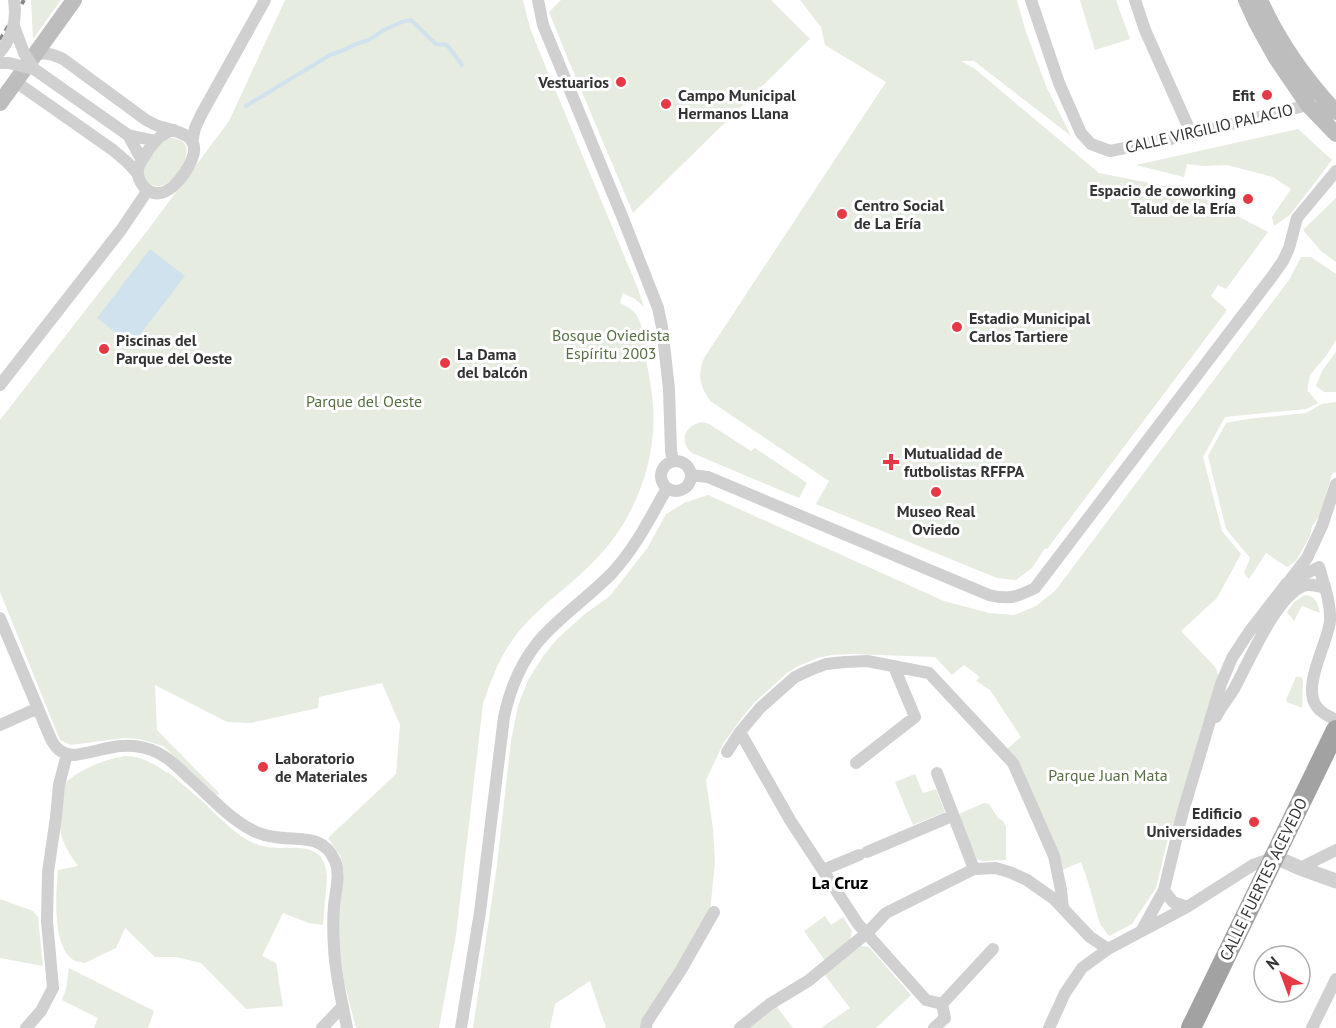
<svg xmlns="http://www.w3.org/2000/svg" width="1336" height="1028" viewBox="0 0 1336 1028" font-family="'PT Sans',sans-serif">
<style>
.green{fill:#e6ecdf}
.water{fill:#cfe2ee}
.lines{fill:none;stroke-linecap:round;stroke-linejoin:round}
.stream{stroke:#cfe2ee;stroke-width:4}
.minor{stroke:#d0d0d0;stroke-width:12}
.tertiary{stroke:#d0d0d0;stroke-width:15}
.secondary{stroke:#bdbdbd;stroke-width:16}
.trunk{stroke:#a2a2a2;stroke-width:20}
.rail{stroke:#888;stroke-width:4;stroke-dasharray:6 4.5;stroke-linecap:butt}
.minor-bridge{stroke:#d0d0d0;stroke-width:12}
.poi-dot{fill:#e63946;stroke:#fff;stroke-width:2}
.labels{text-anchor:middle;stroke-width:6;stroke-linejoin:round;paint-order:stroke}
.poi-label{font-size:16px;font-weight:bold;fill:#333;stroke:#fff;text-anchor:start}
.street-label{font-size:16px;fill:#333;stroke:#fff}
.park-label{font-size:16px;fill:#56703f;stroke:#fff}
.neighbourhood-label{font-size:18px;font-weight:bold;fill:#000;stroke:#fff}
</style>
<rect width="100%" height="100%" fill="#fff"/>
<path class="green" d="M31,0H61L33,39Z
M285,0H523L530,28L540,53L638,289L644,307L635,299L623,293L620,303C646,314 643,335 646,360C649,375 652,390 653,405C657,460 636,516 599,556C573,585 537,606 514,638C499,657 491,681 483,704L456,935L439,1028H356L344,981L339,946L338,909L344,872L341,857L328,838L396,774L400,725L382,683L319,697L318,708L251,723L227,722L155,685L157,730L219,793L217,795L163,746L139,739L124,738L71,745L60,740L0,592V420L147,231L229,121Z
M561,0H771L810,39L633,213L568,59L549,12Z
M800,0H1017L1025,29L1046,86L1071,136L974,61H961L975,69L1099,173L1190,191L1268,232L1226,289L1218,285L1211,296L1227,310L1047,549L1045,548L1032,568L1016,580L997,578L816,504L829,481L710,401C700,385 697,377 704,358L886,82L825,45L821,27Z
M1080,0H1116L1130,39L1095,50Z
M1298,129L1332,160L1290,215L1274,226L1272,217L1291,189L1273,177L1227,165L1204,166L1187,164L1184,177L1136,165Z
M170,138C206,138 175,189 156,186C127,181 156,143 170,138Z
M1336,198V262L1321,251L1303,230Z
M1301,257H1311L1336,274V340L1326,356L1310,375L1307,390L1318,403L1306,409L1225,417L1203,457L1222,531L1241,554L1217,598L1181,631L1216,668L1221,684L1215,707L1167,842L1156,888L1132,924L1109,936L1100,924L1088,882L1081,862L1062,870L1006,750L1021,737L990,690L976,681L980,677L964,665L952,675L935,657L851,654L831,655L818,658L798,666L787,673L755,702L744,715L723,744L706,780L713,829L715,862L710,912L642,1028H606L590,981L555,1004L550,1028H473L497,865L511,741L518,706L528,680L544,655L557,639L586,613L610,596L648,547L666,514L684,503L708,495L944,601L989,613L1014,615L1036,606L1055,591L1289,280Z
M1336,352V392H1324L1316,386L1322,371Z
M1336,402V472L1332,474L1320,515L1312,526L1310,536L1296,561L1287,567L1266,553L1249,579L1244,573L1250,558L1226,529L1208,456L1226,423L1247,419L1306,413L1322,404Z
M703,422L709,424L751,451L755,448L807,483L799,498L692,453C678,440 685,425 703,422Z
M1305,595C1316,596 1318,604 1320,613L1302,606L1294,621L1287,612L1294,602Z
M1296,677H1301L1303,680L1302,708L1287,702L1286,700Z
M125,756C141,756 155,764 167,773L168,772C179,781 189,790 200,799C217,815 239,840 262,846C288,853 324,835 327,877L323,925L309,923L283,913L262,956L276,963L283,1006L246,1009L201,963L176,957H155L125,928L116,948L85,963C81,962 75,962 72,959C52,944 56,893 58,870L78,866C73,859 68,852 65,845C55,826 62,803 65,783C82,768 103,760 125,756Z
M915,774L923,793L936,789L945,812L913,825L895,782Z
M984,803L989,804L998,818L1003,821L1006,827V860L982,861L977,859L957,815Z
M0,899L33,911L38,917L43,966L0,958Z
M825,916L831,925L843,917L852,931L850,940L826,962L804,931Z
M861,946L869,947L911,995L876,1028H821L850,1008L824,974Z
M69,968L154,1011L148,1028H94L98,1018L62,1000L66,989Z
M777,1007L793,1028H747L764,1014Z"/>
<path class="water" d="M150,249L185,276L132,345L97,318Z"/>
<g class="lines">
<path class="stream" d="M246,106L330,55L344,50L356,44L369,40L384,30L402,22L411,20L436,44L447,45L462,65"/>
<path class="minor" d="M538,0L543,25L624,221L658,308L662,327L669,389L671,451L673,461
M1031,0L1059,83L1081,133L1091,144L1110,151L1171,139L1308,105
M1135,0L1145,30L1191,133
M34,55C46,52 52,54 63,59L146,120C150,122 154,124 158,126C175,131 202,134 192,159C186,175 163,207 144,187C140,182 137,176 138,170C139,162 145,156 149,149C156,140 162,133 174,130
M34,69L128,135L156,141
M16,82L113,150L128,163L138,174
M128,135L142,160
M192,142L195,128L201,115L265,0
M0,385L121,230L148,190
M661 476a15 15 0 1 1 30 0a15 15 0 1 1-30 0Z
M691,475L708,477L989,595C1009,600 1017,597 1035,588L1271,278L1283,261L1289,248L1297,218L1336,171
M1290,580L1307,558L1322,526L1336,484
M0,618L50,737C55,748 61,754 74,755C99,752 120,741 145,748C162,752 175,764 187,776C207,793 226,816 250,829C257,833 267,836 275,837C298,841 323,833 335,861C341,874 335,892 334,906C333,919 333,933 334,947C335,974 342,1001 347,1028
M1216,717C1221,707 1228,699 1234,689C1249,662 1275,598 1303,586C1311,583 1317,586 1325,588
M0,725L38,708
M740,732L790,820L858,924L926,1000L942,1004L993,949
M727,752L740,732L760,708L795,677L810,670L826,664L845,662L867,661L929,673L1013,763L1054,856L1061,890L1063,908
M856,763L915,717L894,667
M937,773L974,869
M867,852L952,816
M1300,868L1336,850
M823,870L859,855
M1164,890L1173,902L1187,907
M1142,930L1164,890L1182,815L1221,684L1232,658L1249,632L1287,583L1319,567C1324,584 1331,603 1330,621C1328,643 1301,687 1317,707C1321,713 1330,717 1336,720
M26,1028L41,1011L53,988L47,921L48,872L56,817L59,785L67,754
M322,1028L343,1006
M461,1028L480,912L504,717C510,689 520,664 538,642C560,616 589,597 612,573C636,547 650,518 667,488
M646,1028L647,1022L681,970L714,912
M740,1028L770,1004L808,981L867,933L886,913L974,869L996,868L1012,873L1027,880L1054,899L1090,937L1108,949L1187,907L1253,865L1275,857
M934,1028L945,1018L942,1004
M1049,1028L1065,993L1082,968L1108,949
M1312,1028L1336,979"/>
<path class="tertiary" d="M1275,857L1300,868L1336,881"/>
<path class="secondary" d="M1246,0L1256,22L1276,58L1308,105L1336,134
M1260,0C1279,42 1304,78 1336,112
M0,103L74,0"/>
<path class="trunk" d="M1191,1028L1336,730"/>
<path class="rail" d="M0,40L24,0"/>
<path class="minor-bridge" d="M14,26L24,53L34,69
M0,52C13,36 17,20 14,0
M0,63H9L34,69"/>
</g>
<g class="poi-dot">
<circle cx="621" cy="82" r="6"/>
<circle cx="1267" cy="95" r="6"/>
<circle cx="666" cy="104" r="6"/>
<circle cx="1248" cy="199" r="6"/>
<circle cx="842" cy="214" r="6"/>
<circle cx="957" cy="327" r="6"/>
<circle cx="104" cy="349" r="6"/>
<circle cx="445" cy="363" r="6"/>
<path d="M888 453h6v6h6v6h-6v6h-6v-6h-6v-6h6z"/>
<circle cx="936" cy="492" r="6"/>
<circle cx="263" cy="767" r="6"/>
<circle cx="1254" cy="822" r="6"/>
</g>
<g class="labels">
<g class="poi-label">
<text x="609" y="88" text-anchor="end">Vestuarios</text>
<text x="678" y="101">Campo Municipal<tspan x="678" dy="18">Hermanos Llana</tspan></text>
<text x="1255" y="101" text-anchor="end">Efit</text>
<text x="1236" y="196" text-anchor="end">Espacio de coworking<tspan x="1236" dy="18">Talud de la Ería</tspan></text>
<text x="854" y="211">Centro Social<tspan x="854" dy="18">de La Ería</tspan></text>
<text x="969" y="324">Estadio Municipal<tspan x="969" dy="18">Carlos Tartiere</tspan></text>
<text x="116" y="346">Piscinas del<tspan x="116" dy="18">Parque del Oeste</tspan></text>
<text x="457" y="360">La Dama<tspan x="457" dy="18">del balcón</tspan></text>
<text x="904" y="459">Mutualidad de<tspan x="904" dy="18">futbolistas RFFPA</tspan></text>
<text x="936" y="517" text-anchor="middle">Museo Real<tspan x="936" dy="18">Oviedo</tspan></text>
<text x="275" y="764">Laboratorio<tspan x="275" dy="18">de Materiales</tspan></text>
<text x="1242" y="819" text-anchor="end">Edificio<tspan x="1242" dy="18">Universidades</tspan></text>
</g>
<g class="street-label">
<text transform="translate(1209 128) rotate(-13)" y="6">CALLE VIRGILIO PALACIO</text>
<text transform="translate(1263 879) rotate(-64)" y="6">CALLE FUERTES ACEVEDO</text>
</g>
<g class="park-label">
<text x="611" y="341">Bosque Oviedista<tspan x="611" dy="18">Espíritu 2003</tspan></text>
<text x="364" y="407">Parque del Oeste</text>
<text x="1108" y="781">Parque Juan Mata</text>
</g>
<g class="neighbourhood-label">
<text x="840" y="889">La Cruz</text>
</g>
</g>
<g transform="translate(1282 974) rotate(319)"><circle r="28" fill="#ffffff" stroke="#adadad" stroke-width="1.5"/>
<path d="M0-4.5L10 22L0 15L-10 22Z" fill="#e63946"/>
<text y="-9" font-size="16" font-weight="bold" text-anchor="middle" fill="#333333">N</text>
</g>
</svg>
